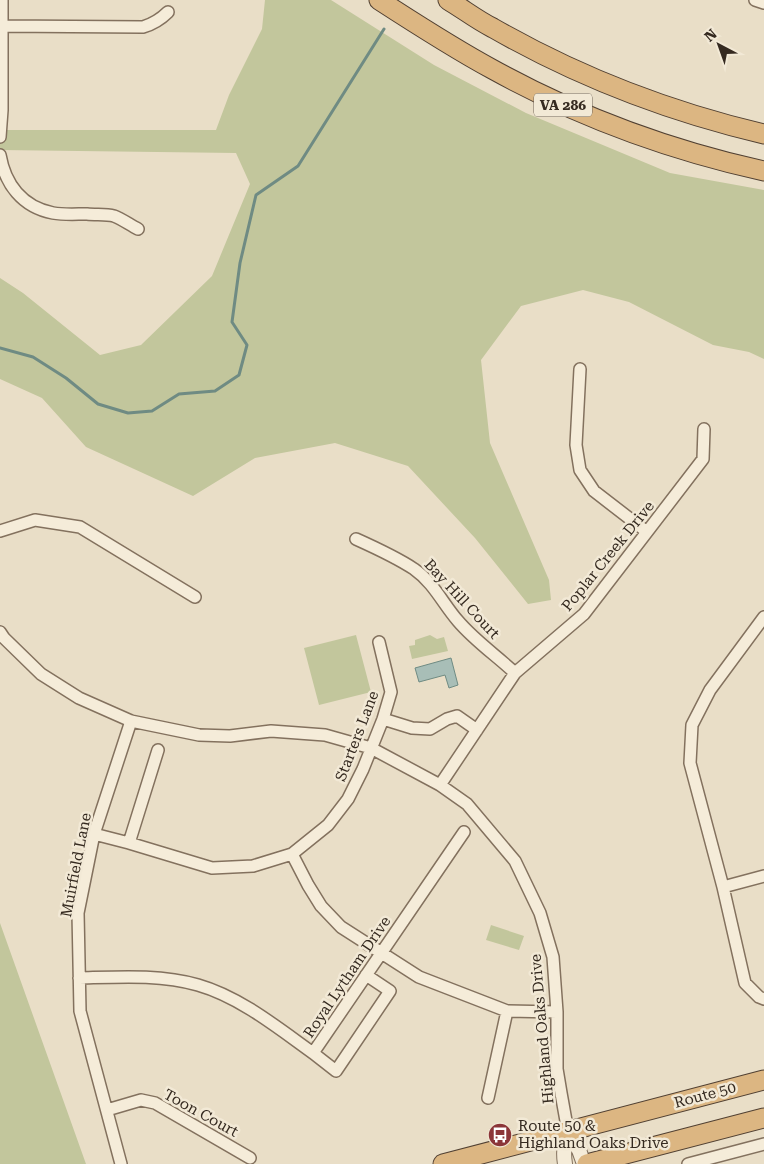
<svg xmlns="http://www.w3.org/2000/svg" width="764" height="1164" viewBox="0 0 764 1164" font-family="'Roboto Serif',serif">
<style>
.green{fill:#c2c69c}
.water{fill:#a8beb7;stroke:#6f8b83}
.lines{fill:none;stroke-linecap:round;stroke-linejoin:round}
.stream{stroke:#6f8b83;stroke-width:3}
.minor-casing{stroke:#83715e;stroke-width:14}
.tertiary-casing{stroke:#83715e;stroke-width:16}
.trunk-casing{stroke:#514032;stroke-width:21}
.minor{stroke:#f5ecd9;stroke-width:11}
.tertiary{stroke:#f5ecd9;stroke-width:14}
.trunk{stroke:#dcb682;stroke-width:19}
.labels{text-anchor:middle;stroke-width:5;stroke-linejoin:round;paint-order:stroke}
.shield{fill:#f2e9d6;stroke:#6e6357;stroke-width:1}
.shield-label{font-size:14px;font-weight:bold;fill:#352a20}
.street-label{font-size:15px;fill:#352a20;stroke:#f2e9d6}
.poi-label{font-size:15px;fill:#352a20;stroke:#f2e9d6;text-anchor:start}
</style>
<rect width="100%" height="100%" fill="#e9dec7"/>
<path class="green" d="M265,0H331L434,65L526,113L670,173L764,190V359L749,352L713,345L629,302L583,290L521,306L481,360L490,443L549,580L551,600L528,604L475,538L408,466L335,443L255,458L193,496L86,447L42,398L0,379V278L23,293L100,355L141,345L212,276L250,184L236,153L0,150V130H216L229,95L262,29Z
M356,635L371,692L319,705L304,648Z
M430,635L437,639L444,637L448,651L412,659L409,646L415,645V640Z
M0,923L86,1164H0Z
M491,925L524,936L519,950L486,940Z"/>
<path class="water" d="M451,658L458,685L449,688L445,675L419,682L415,668Z"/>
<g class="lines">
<path class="stream" d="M0,348L33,357L66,378L98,404L128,413L152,411L179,394L215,391L239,375L247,345L232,322L240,263L256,195L298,166L384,29"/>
<g class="minor-casing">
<path id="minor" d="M755,0L764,3
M0,26L143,27C153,24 160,20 168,12
M0,137L2,110V0
M0,155C5,184 22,207 53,213C64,215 76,214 87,214C96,215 106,214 114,216C122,219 130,225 138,229
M580,369L576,445L580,470L594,491L647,532
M0,531L35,520L80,527L195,597
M356,539C376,548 396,557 414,569C434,583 443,604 458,621C475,641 497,656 515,673
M764,617L710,690L692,725L690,763L723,887L745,983L759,997L764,999
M0,632L4,638L41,674L79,698L131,721L199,735L230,736L271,731L325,735L371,748L440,785L467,804L515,861L540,913L553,957L557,1012V1069L561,1093L568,1132
M383,719L412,728L430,729L447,719L457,716L477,730
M440,785L515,673L584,614L703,459L704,429
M94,834L129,843L212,868L253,866L292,854L328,825L348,799L363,769L383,719L391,692L379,642
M129,843L158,750
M292,854L308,885L321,906L341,927L419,977L507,1011L557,1012
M723,887L764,876
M79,978C118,977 160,974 198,985C240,997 278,1028 313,1053L464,832
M313,1053L336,1071L390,991L366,975
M488,1098L507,1011
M107,1110L141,1100L155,1103L250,1158
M121,1164L80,1011L78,913L94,834L131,721
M688,1164L764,1144"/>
</g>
<g class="tertiary-casing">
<path id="tertiary" d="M568,1132L579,1150L584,1164
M565,1164C563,1152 564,1143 568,1132"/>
</g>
<g class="trunk-casing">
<path id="trunk" d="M379,0C416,24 453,48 492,69C577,116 669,150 764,171
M448,0C463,9 477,20 493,28C577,76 670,112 764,134
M443,1164L764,1080
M587,1164L764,1118"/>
</g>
<use href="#minor" class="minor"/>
<use href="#tertiary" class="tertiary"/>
<use href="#trunk" class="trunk"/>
</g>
<defs>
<g id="bus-disc" transform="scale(1.25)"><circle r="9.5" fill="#8b3538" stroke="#f2e9d6"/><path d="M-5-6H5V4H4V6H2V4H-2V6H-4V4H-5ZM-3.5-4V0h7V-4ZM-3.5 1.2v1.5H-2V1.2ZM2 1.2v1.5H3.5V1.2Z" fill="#fff"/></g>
</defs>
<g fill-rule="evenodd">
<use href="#bus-disc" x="500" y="1135"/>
</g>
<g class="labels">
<rect class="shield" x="534" y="93.5" width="58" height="23" rx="4"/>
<g class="shield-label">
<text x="563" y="110">VA 286</text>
</g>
<g class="street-label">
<text transform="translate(608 556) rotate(-51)" y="5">Poplar Creek Drive</text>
<text transform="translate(462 599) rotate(47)" y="5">Bay Hill Court</text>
<text transform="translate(357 736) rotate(-69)" y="5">Starters Lane</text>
<text transform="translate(76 865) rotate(-79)" y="5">Muirfield Lane</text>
<text transform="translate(347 977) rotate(-56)" y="5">Royal Lytham Drive</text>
<text transform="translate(542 1029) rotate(-95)" y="5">Highland Oaks Drive</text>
<text transform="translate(705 1095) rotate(-15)" y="5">Route 50</text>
<text transform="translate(201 1113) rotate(29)" y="5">Toon Court</text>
</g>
<g class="poi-label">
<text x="518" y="1131">Route 50 &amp;<tspan x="518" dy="17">Highland Oaks Drive</tspan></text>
</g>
</g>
<g transform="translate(719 45) rotate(319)" stroke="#f2e9d6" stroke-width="4" paint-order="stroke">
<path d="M0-4L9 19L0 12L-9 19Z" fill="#352a20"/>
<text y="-8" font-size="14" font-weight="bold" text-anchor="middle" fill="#352a20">N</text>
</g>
</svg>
